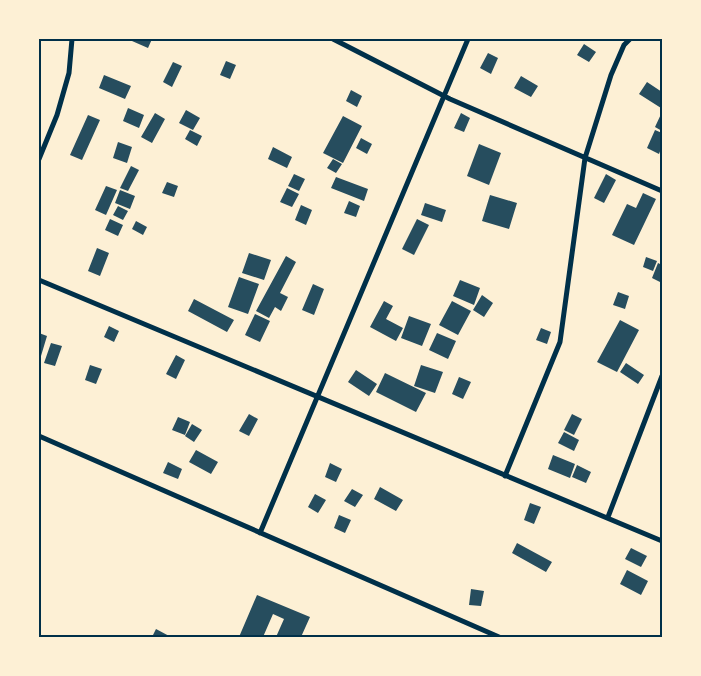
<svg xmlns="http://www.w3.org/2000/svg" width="701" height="676" viewBox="0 0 701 676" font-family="Lato,sans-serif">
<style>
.building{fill:#264d5e}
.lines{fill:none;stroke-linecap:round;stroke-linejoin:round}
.minor{stroke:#003049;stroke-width:5}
.neatline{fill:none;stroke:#003049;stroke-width:2}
</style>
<rect width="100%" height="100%" fill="#fdf0d5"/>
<path class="building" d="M133,39H152L148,48L132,41Z
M584,44L596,52L589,62L577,55Z
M488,53L498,58L491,74L480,68Z
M226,61L236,65L230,79L220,75Z
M173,62L182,66L172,87L163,82Z
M104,75L131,86L125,99L99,88Z
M521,76L538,86L531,97L514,88Z
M647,82L662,92V105L661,108L639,94Z
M351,90L362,96L357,107L346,101Z
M128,108L144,115L139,128L123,121Z
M186,110L200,118L193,130L179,123Z
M662,112V131L655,127Z
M155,113L165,119L152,143L141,137Z
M461,113L470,118L464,132L454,128Z
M88,115L100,120L82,160L70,155Z
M343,116L362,126L343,163L323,153Z
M190,130L202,136L197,146L185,139Z
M655,130L662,133V146L659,154L647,148Z
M361,138L372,144L367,154L356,148Z
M118,142L132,147L127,163L113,158Z
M479,144L501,153L489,185L467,176Z
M273,147L292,157L287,168L268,159Z
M333,159L342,164L336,173L327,168Z
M131,166L139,170L128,191L120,188Z
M294,174L305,179L299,191L288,186Z
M606,174L616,180L604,203L594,198Z
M336,177L368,189L364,201L331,188Z
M167,182L178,186L174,197L162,193Z
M106,186L117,190L106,215L95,210Z
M287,188L299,194L292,207L280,202Z
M120,190L135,196L130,209L115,203Z
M643,193L656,199L634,245L612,235L627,204L636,208Z
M490,195L517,203L509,229L482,221Z
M349,201L360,206L356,217L344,213Z
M425,203L446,210L442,222L421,215Z
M301,205L312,210L306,225L295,220Z
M118,206L128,211L123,220L113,215Z
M110,219L123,225L118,236L105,230Z
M417,219L429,225L414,255L402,249Z
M136,221L147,227L143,235L132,229Z
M97,248L109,253L100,276L88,271Z
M249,253L271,260L264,280L242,273Z
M286,256L296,262L280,293L288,297L281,311L275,307L269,318L256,311Z
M646,257L657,261L653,271L643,267Z
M658,263L662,265V283L652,278Z
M239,277L259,284L248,314L228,307Z
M460,280L480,288L474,305L453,296Z
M313,284L324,289L314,315L302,310Z
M618,292L629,296L625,309L613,305Z
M482,295L493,303L484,317L473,310Z
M194,299L234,320L227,332L188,311Z
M384,301L393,306L386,319L403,328L396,341L370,327Z
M452,301L471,311L458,335L439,325Z
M255,314L270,321L260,342L245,335Z
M409,316L431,324L422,346L401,338Z
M620,320L639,330L617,372L597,362Z
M109,326L119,331L114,342L104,337Z
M541,328L551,332L547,344L536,340Z
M39,333L47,336L41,356L39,355Z
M437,333L456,341L448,359L429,350Z
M51,343L62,346L55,366L44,363Z
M176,355L185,360L176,379L166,374Z
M626,363L644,375L638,384L620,372Z
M90,365L102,369L96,384L85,380Z
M421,365L443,372L435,393L414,386Z
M356,370L377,384L369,396L348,382Z
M385,373L426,393L416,412L376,392Z
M459,377L471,382L463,399L452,394Z
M249,414L258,419L249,436L239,431Z
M572,414L582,419L574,435L564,430Z
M178,417L190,422L185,435L172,430Z
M192,424L202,430L194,442L185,436Z
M564,432L579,440L574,451L558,443Z
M196,450L218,462L211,474L189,462Z
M553,455L575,464L570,478L548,469Z
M168,462L182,469L178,479L163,473Z
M330,463L342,469L336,482L325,477Z
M577,465L591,472L586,483L572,477Z
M380,487L403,500L396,511L374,499Z
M352,489L363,495L355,507L344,501Z
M315,494L326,500L318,513L308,507Z
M530,503L541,507L534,524L524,520Z
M339,515L351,520L345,533L334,528Z
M517,543L552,562L546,572L512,553Z
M631,548L647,556L641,567L625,559Z
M627,570L648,581L641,595L620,584Z
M471,589L484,591L481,606L469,605Z
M257,595L310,617L301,637H276L284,619L273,614L263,637H239Z
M156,629L171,637H152Z"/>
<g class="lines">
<path class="minor" d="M333,39L450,99L662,191
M39,159L57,115L69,73L72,39
M39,280L662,541
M39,436L499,637
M505,476L560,342L585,158L611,75L624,45L630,39
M608,517L662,376
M260,533L468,39"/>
</g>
<rect width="701" height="676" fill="none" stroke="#fdf0d5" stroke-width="80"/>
<rect x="40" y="40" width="621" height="596" class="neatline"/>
</svg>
